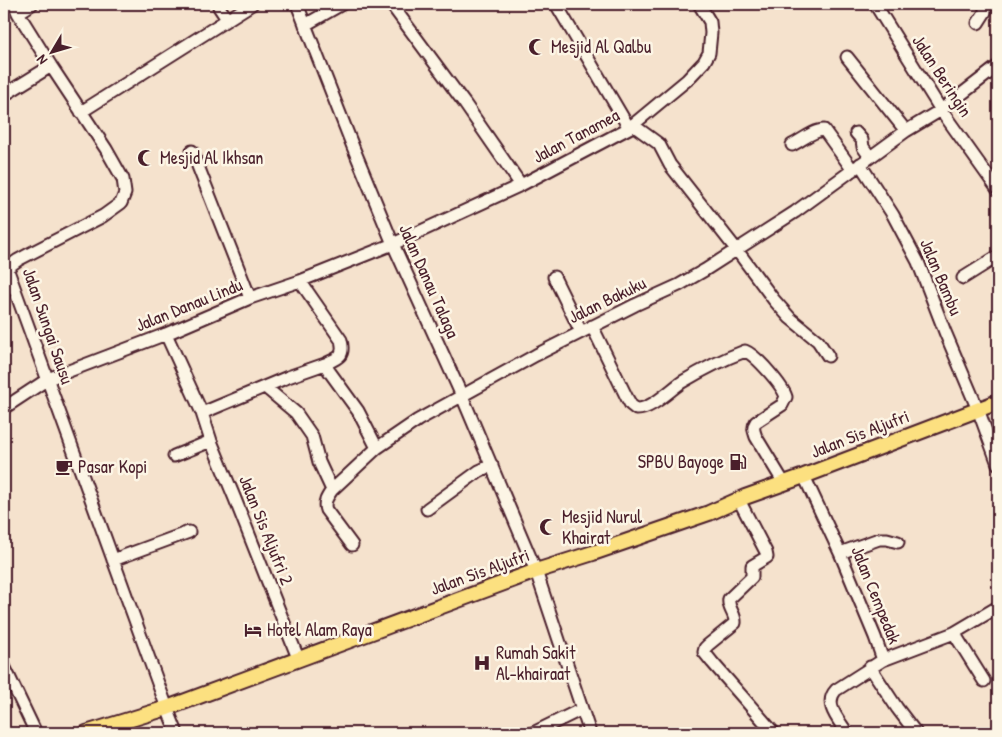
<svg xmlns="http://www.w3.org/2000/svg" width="1002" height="737" viewBox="0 0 1002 737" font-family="'Patrick Hand',sans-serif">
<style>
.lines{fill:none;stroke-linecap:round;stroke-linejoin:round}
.minor-casing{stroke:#4a1f2b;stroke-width:15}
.major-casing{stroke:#4a1f2b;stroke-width:18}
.minor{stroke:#fcf5e5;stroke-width:11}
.major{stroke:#fce080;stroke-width:14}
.labels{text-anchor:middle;stroke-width:5;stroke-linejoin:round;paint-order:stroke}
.poi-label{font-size:18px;fill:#4a1f2b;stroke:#fcf5e5;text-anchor:start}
.street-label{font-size:18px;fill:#4a1f2b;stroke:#fcf5e5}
</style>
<rect width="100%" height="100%" fill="#f5e2cd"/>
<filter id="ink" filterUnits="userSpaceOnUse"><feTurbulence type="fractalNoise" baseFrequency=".02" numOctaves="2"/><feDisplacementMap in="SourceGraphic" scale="10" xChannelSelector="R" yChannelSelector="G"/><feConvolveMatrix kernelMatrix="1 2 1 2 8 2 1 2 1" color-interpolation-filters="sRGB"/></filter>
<g filter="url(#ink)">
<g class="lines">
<g class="minor-casing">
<path id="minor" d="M14,4L18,13L51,66L106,149L123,179L125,193L121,203L103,216L33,252L18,260L7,268L167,708L177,733
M297,4L353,147L393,244L462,396L536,571L590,733
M391,4L465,104L521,185
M556,4L629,128
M875,4L941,110L998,190
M219,7L227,19
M18,13L32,4
M978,23L985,12V4
M305,25L342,4
M847,57L906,131
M4,95L51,66
M81,112L252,4
M633,125L659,144L670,165L736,249L774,300L790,318L818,341L828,356
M856,133L862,140L863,147L870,157
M792,145C802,140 814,130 824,130L852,169
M192,151L250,298
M860,164L893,215L918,262L945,332L979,412L998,464
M554,277L581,332
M963,278L998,256
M300,281L341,340C345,356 339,358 325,364
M592,326L627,398L631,405L636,409C651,410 670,390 682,382C702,370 724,359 745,351C756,355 783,386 786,397L782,405L756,422C752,428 754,431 756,437L784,483
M166,334L202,413L211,441L235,499L298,658
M265,387L296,413L312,436L319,462L332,490L377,448L418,420L536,355L635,305L679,285L705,270L795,212L906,131L941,110L998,66
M4,408L48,379L166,334L250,298L300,281L393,244L521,185L629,128L687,80L704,62L709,53L711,33L710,22L699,4
M202,413L288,377L325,364L329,371L358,411L377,448
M174,456L211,441
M804,476L840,553L875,637L883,660L836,690C823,704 839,720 847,733
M332,490C328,496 323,502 326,510L352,545
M739,500L766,552L767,557L752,566V577L729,599C727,608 736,614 735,623L708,645L705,648L704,652L712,662L774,733
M427,509L479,471L492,465
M840,553L879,539H887L898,542
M113,560L189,532
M954,633L984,681
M883,660L954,633L998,607
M4,666L36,733
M870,667L897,708L916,733
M533,733L582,709"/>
</g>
<g class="major-casing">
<path id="major" d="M86,733L167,708L536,571L593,553L709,513L745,497L804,476L998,402"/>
</g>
<use href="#minor" class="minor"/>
<use href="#major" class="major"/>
</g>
</g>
<defs>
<g id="mosque-bare" transform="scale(1.35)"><path d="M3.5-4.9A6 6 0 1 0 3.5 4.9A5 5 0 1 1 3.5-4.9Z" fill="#4a1f2b" stroke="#fcf5e5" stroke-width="2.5" paint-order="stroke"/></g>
<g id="fuel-bare" transform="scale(1.35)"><path d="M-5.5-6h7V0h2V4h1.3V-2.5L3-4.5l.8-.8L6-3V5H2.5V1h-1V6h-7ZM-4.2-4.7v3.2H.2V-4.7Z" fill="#4a1f2b" stroke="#fcf5e5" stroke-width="2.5" paint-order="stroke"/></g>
<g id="cafe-bare" transform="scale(1.35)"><path d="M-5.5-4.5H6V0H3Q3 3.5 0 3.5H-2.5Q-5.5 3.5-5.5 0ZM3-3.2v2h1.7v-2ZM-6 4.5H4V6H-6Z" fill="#4a1f2b" stroke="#fcf5e5" stroke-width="2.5" paint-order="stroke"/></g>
<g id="hotel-bare" transform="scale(1.35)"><path d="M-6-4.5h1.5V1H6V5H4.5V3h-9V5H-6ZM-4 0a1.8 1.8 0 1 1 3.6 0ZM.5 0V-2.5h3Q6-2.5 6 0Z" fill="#4a1f2b" stroke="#fcf5e5" stroke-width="2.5" paint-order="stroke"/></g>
<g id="hospital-bare" transform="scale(1.35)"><path d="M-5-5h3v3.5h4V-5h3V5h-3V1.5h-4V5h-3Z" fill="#4a1f2b" stroke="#fcf5e5" stroke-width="2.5" paint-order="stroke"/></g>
</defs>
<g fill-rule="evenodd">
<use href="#mosque-bare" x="537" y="47"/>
<use href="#mosque-bare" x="146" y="158"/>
<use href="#fuel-bare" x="738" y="462"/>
<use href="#cafe-bare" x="64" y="467"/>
<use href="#mosque-bare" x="548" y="527"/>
<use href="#hotel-bare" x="253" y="630"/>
<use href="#hospital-bare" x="482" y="663"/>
</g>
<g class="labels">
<g class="poi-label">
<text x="551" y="53">Mesjid Al Qalbu</text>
<text x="160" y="164">Mesjid Al Ikhsan</text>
<text x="724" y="468" text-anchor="end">SPBU Bayoge</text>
<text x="78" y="473">Pasar Kopi</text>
<text x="562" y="523">Mesjid Nurul<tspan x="562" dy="21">Khairat</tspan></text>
<text x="267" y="636">Hotel Alam Raya</text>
<text x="496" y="659">Rumah Sakit<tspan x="496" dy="21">Al-khairaat</tspan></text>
</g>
<g class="street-label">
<text transform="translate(942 76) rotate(57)" y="6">Jalan Beringin</text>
<text transform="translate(576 136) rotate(-28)" y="6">Jalan Tanamea</text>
<text transform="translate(941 277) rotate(67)" y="6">Jalan Bambu</text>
<text transform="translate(429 281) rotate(66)" y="6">Jalan Danau Talaga</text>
<text transform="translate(607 300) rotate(-26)" y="6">Jalan Bakuku</text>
<text transform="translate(189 305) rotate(-22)" y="6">Jalan Danau Lindu</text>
<text transform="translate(48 326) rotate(71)" y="6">Jalan Sungai Sausu</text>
<text transform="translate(860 434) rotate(-21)" y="6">Jalan Sis Aljufri</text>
<text transform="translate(266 530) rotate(68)" y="6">Jalan Sis Aljufri 2</text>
<text transform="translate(480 572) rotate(-20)" y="6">Jalan Sis Aljufri</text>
<text transform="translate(876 595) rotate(68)" y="6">Jalan Cempedak</text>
</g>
</g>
<rect width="1002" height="737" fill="none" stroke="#fcf5e5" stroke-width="20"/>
<rect x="10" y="10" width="982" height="717" fill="none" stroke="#4a1f2b" stroke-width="2" filter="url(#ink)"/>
<g transform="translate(52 52) rotate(232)" stroke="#fcf5e5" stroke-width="4" paint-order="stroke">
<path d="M0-4L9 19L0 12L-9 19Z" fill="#4a1f2b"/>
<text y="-8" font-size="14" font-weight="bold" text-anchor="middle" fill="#4a1f2b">N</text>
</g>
</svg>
